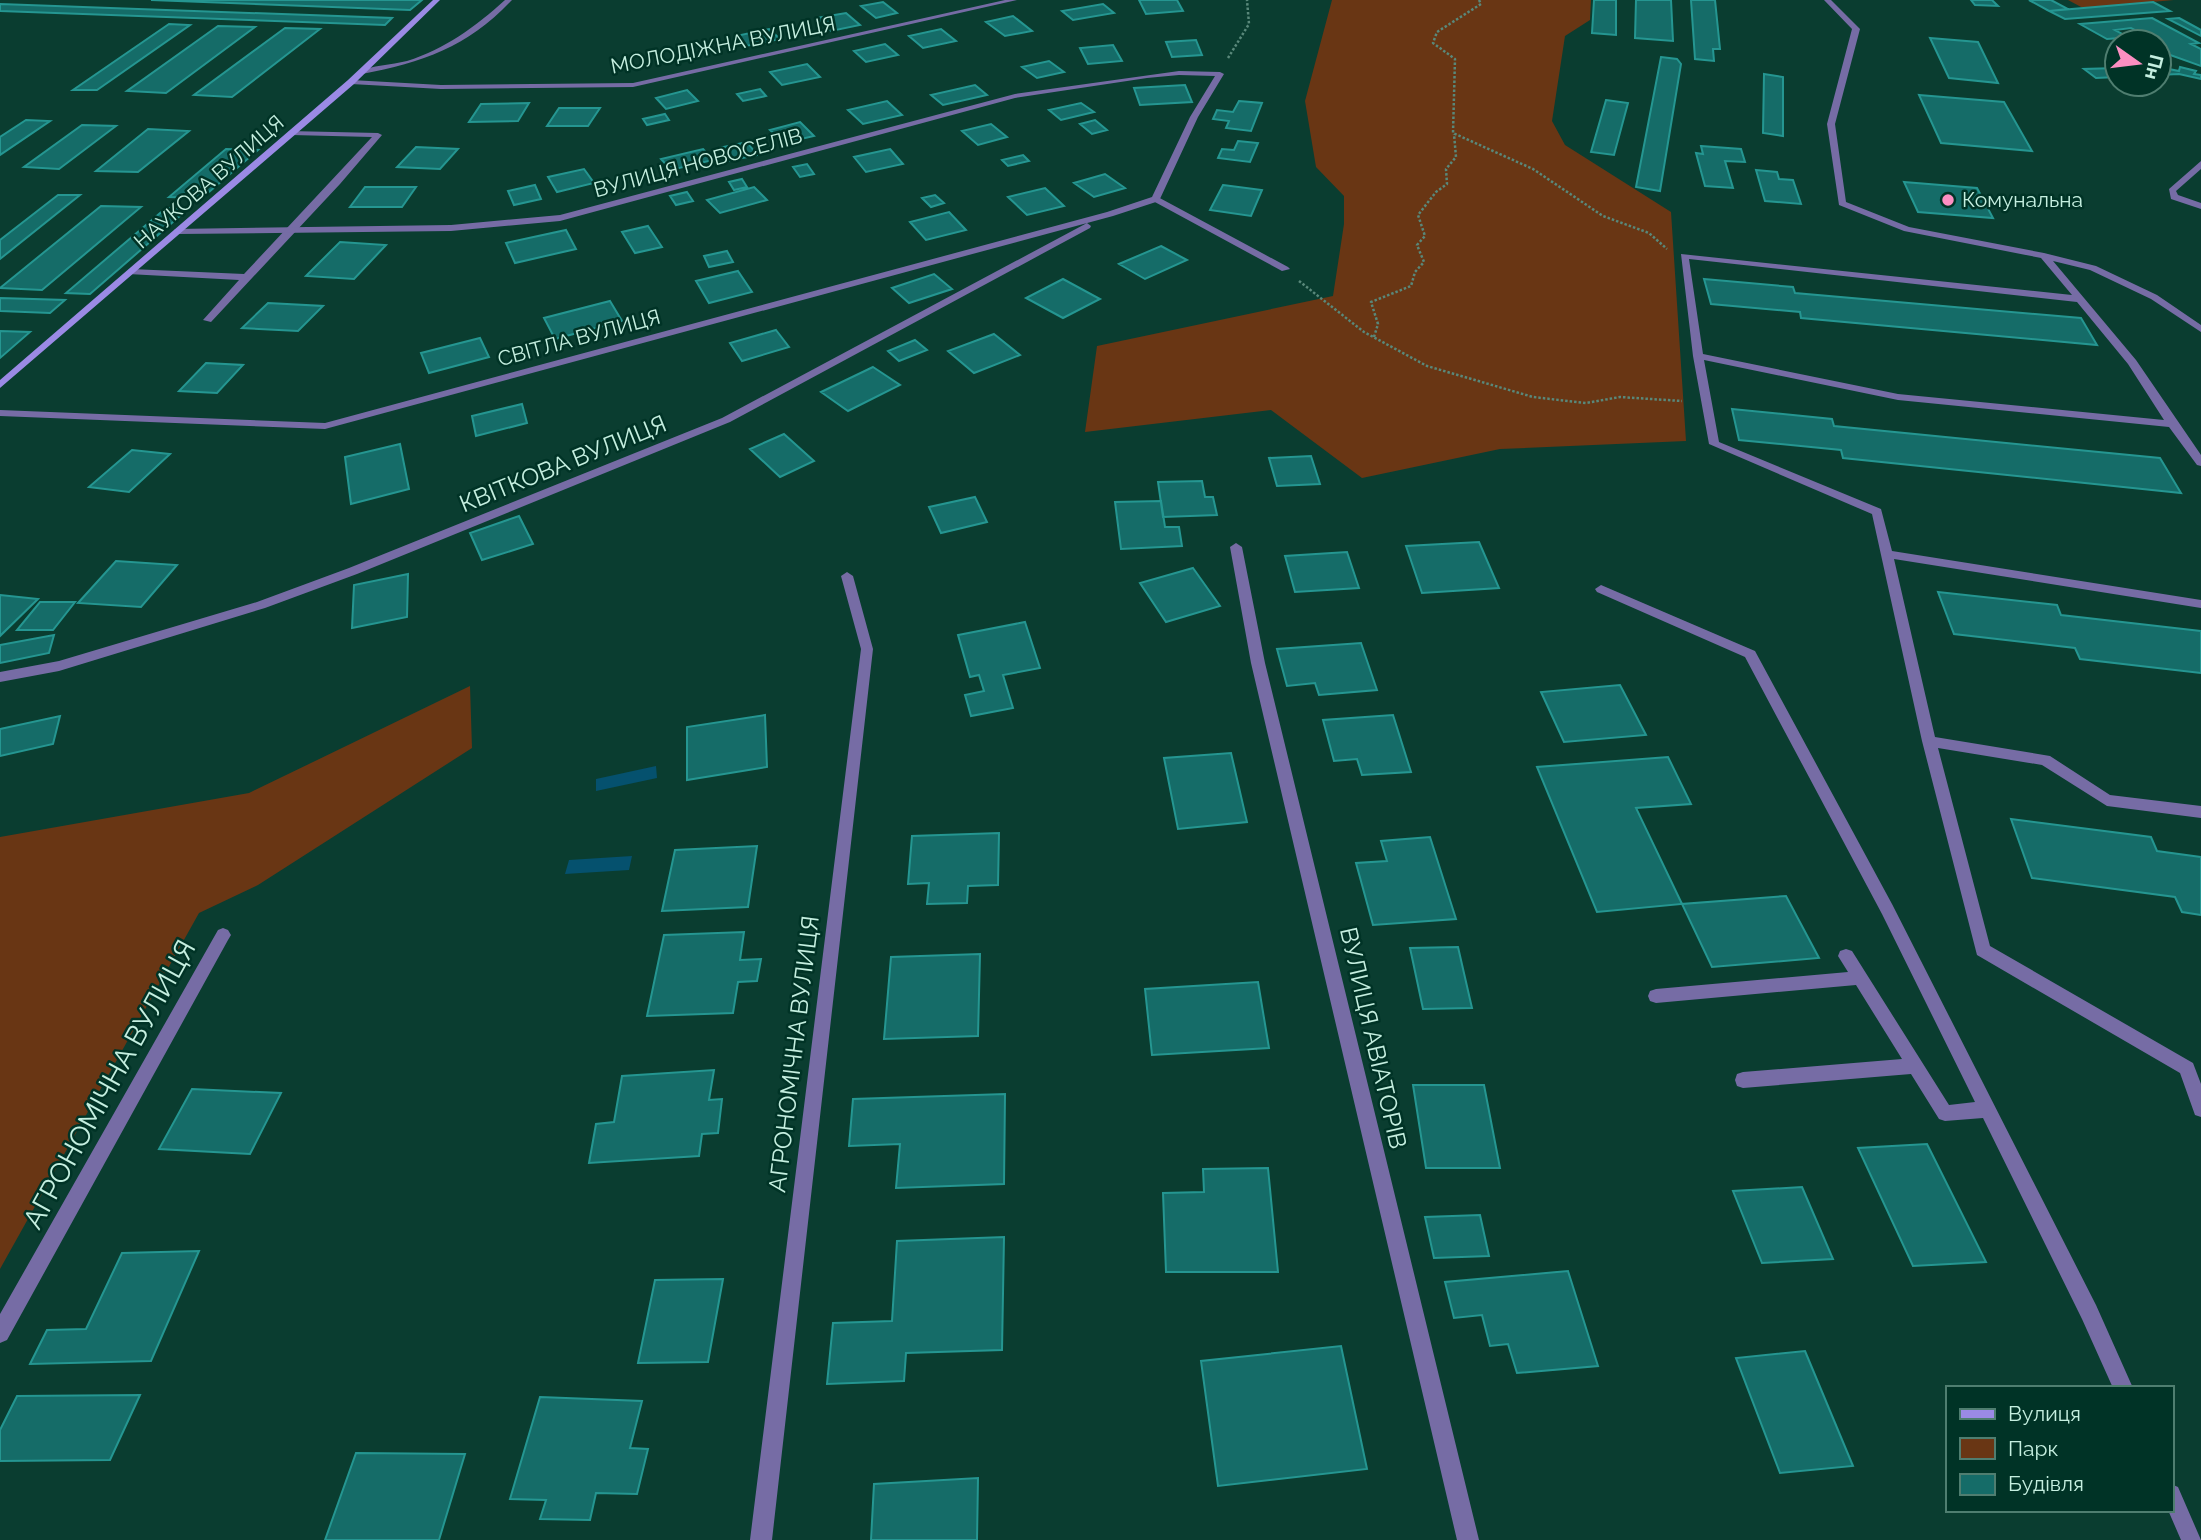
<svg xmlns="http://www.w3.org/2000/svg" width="2201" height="1540" viewBox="0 0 2201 1540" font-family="Raleway,sans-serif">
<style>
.green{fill:#693614}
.water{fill:#05516e}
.building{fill:#156c68;stroke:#259691;stroke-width:2}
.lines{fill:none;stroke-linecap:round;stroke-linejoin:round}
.path{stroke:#59887a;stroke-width:2.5;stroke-dasharray:2.5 2;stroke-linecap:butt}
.lane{fill:#766ca5;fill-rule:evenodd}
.street{fill:#766ca5;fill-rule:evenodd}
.secondary{fill:#9b8ae5;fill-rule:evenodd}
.poi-dot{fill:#fc8fc2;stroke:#003326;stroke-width:2.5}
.labels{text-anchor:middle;stroke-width:5;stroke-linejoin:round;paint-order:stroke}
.far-street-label{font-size:21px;fill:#c5efe0;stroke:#003326}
.far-poi-label{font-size:21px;fill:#c5efe0;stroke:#003326;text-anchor:start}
.street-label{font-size:24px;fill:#c5efe0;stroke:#003326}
.near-street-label{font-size:28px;fill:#c5efe0;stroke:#003326}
</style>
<rect width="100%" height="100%" fill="#0a3d30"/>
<path class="green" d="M1332,0H1591L1590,20L1565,36L1552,121L1565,145L1671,212L1686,441L1500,449L1362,478L1271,410L1085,432L1097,346L1333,296L1344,224V196L1316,167L1305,101Z
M2068,0H2174L2083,8Z
M470,686L472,748L258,885L199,913L0,1269V837L249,793Z"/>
<path class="water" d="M656,766L657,778L596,791V779Z
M632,856L629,870L565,874L569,860Z"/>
<path class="building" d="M151,0H422L410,10Z
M1139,0H1177L1183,11L1146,14Z
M1594,0H1616V35L1592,33Z
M1636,0H1671L1673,41L1635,38Z
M1691,0H1715L1720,49H1713L1714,61L1695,59Z
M1971,0H1992L1998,6L1975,5Z
M2029,0H2051L2068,9L2049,11Z
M883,2L897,13L876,18L861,6Z
M2153,2L2170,11L2065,19L2049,11Z
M0,4L392,18L385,25L0,11Z
M1103,4L1114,13L1073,20L1062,11Z
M846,13L860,25L831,31L817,18Z
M1013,16L1032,31L1005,36L986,22Z
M2152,18L2199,43L2191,44L2201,49V66L2159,51V46L2164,45L2131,28L2115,30L2124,35L2120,38L2107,39L2080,24Z
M2179,18L2201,30V36L2168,19Z
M169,24L190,25L97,90H73Z
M218,26L255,27L166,93L127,91Z
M285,28L320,29L232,97L194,95Z
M769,29L780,39L746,46L736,36Z
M941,29L956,41L923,48L909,36Z
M1930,38L1978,42L1998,83L1949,78Z
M1196,40L1202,55L1172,57L1166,42Z
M885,44L898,55L866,62L854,51Z
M1113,45L1122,61L1088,64L1080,48Z
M1661,57L1677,59L1681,64L1660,191L1636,187Z
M1049,61L1064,72L1037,78L1022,67Z
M807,64L820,77L782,85L770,72Z
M2159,67L2179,71L2180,67L2196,71L2194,74L2201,75V79L2179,74L2159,75Z
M2117,68V77L2096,78L2084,69Z
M1764,74L1783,77V136L1763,133Z
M975,85L987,95L943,105L931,95Z
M1185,85L1192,102L1140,105L1134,88Z
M760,89L766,96L743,101L737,94Z
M687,90L698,101L666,109L656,98Z
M1919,95L2004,102L2032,151L1941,143Z
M1606,100L1628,103L1614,155L1591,152Z
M887,101L902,115L863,124L848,110Z
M1239,101L1262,103L1251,131L1226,128L1229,121L1213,119L1217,110L1233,112Z
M529,103L518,121L469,122L481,104Z
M1081,103L1094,112L1061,120L1049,110Z
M559,108H600L588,126H547Z
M665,114L669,120L647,125L643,119Z
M26,120L50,121L0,155V137Z
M1095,120L1107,130L1092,134L1080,124Z
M800,122L814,136L784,143L770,130Z
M991,124L1007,137L978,145L962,131Z
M82,125L116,126L59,169L24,167Z
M148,129L189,131L138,172L96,171Z
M1238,141L1258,143L1250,162L1218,158L1222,149L1234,150Z
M747,142L757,155L728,161L719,148Z
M1701,146L1741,149L1745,162L1725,161L1733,188L1705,186L1696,153L1703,154Z
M416,147L458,149L440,169L397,167Z
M226,149L258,150L202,198L169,197Z
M703,149L713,160L671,170L661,159Z
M890,149L903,164L866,172L854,157Z
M1023,155L1029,161L1008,166L1002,160Z
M807,164L814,174L800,177L793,167Z
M584,169L594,183L557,192L548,177Z
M1756,170L1777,172L1779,179L1793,180L1801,204L1765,201Z
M1105,174L1125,188L1094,197L1074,183Z
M742,179L747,187L734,190L729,182Z
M1904,182L1977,188L1993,218L1918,212Z
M535,185L541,199L514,205L508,191Z
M1223,185L1262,190L1251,216L1210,210Z
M365,187H416L402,207H350Z
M754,187L767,200L720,213L707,200Z
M1045,188L1064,206L1027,215L1008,197Z
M687,192L693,201L676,205L670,196Z
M58,195H80L0,259V240Z
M935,195L944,203L931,207L922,198Z
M101,206L141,207L42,290L0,288Z
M166,208L188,209L90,294L66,293Z
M949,212L966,230L926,240L910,222Z
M648,226L662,247L635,253L622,232Z
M566,230L576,249L515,263L506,243Z
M340,242L386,245L354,279L306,276Z
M1161,246L1187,260L1145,279L1119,264Z
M727,251L733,262L709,267L704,256Z
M738,271L752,292L709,303L696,281Z
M934,274L952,289L909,303L892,288Z
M1063,279L1100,299L1063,318L1026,298Z
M1704,279L1793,287L1795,293L2081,318L2097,345L1801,318L1800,312L1711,304Z
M0,298L65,300L50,313L0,311Z
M610,301L622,321L555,339L544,318Z
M268,303L323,306L298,331L242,328Z
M776,330L789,347L742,361L730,343Z
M0,331L30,332L0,358Z
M994,334L1020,355L974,373L948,351Z
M480,338L489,357L429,373L421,353Z
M915,340L927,350L899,361L888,351Z
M206,363L243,365L217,393L179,391Z
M873,367L900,385L848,411L821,392Z
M522,404L527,423L476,436L472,416Z
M1732,409L1832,419L1834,426L2160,458L2181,493L1843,458L1841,450L1739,440Z
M784,434L814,461L780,477L750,449Z
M400,444L409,489L351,504L345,457Z
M132,450L170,454L129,492L89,487Z
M1311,456L1320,484L1277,486L1269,458Z
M1202,481L1205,497H1213L1217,515L1163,517L1158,482Z
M975,497L987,522L941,533L929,507Z
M1161,501L1165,527H1179L1182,546L1121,549L1115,502Z
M519,516L533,544L482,560L470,533Z
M1479,542L1499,588L1422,593L1406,546Z
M1347,552L1359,588L1295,592L1285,556Z
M116,561L177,565L141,607L78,603Z
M1193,568L1220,606L1166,622L1140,583Z
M408,574L407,617L352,628L354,585Z
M1938,592L2057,605L2061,615L2201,631V673L2080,659L2075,648L1954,634Z
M0,595L38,599L0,636Z
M40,602H75L53,630H17Z
M1025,622L1040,668L1003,675L1013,708L971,716L965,695L984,691L979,675L970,677L958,635Z
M54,635L49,653L0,663V645Z
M1361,643L1377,690L1319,695L1315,683L1287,686L1277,649Z
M1620,685L1646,735L1564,742L1541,692Z
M765,715L767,767L687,780V727Z
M1393,715L1411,772L1362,775L1357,759L1334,761L1323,720Z
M60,716L53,744L0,756V729Z
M1231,753L1247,822L1178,829L1164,758Z
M1668,757L1691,804L1636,808L1682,904L1597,912L1537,767Z
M2011,819L2151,837L2157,851L2201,857V915L2182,912L2175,897L2032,878Z
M999,833L998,885L968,886L967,903L927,904L929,883L908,884L912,836Z
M1430,837L1456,919L1373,925L1356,863L1387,861L1381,841Z
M757,846L748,907L662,911L675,850Z
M1786,896L1819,958L1712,967L1682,904Z
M744,932L740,960L761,959L757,981L738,982L733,1013L647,1016L664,935Z
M1458,947L1472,1008L1423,1009L1410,948Z
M980,954L978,1036L884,1039L891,957Z
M1258,982L1269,1048L1152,1055L1145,989Z
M714,1070L709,1100L722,1099L718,1133L702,1134L699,1156L589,1163L596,1124L614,1122L622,1076Z
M1413,1085H1484L1500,1168H1426Z
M192,1089L281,1093L250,1154L159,1149Z
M1005,1094L1004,1184L896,1188L900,1144L849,1146L853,1099Z
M1927,1144L1986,1262L1913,1266L1858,1148Z
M1268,1168L1278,1272H1166L1163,1193L1204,1192L1203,1169Z
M1802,1187L1833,1259L1762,1263L1733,1191Z
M1480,1215L1489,1256L1434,1258L1425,1217Z
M1004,1237L1002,1350L906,1353L904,1381L827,1384L833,1323L892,1321L897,1241Z
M199,1251L151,1361L30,1364L47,1330L86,1329L122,1253Z
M1568,1271L1598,1366L1517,1373L1508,1344L1490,1346L1482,1315L1454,1318L1445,1282Z
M723,1279L708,1362L638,1363L655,1280Z
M1341,1346L1367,1469L1218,1486L1201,1361Z
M1805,1351L1853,1466L1780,1473L1736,1358Z
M140,1395L110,1460L0,1461V1430L17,1396Z
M540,1397L642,1401L630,1448L648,1449L637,1494L596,1493L590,1520L540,1519L546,1500L510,1499Z
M356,1453L465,1454L439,1540H325Z
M978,1478L977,1540H871L874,1484Z"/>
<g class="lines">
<path class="path" d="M1479,0L1481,4L1437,32L1433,43L1455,59L1453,133L1533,169L1603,216L1649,233L1667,249
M1228,58L1249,24L1247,0
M1299,281L1364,332L1427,366L1533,397L1586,403L1620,397L1682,401
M1374,337L1378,324L1371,302L1411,286L1415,272L1424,262L1417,245L1425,236L1418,215L1436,192L1447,184L1446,169L1456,157L1454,134"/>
<path class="lane" d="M1824,0H1831L1860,29L1835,124L1846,202L1909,227L2044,253L2096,266L2157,295L2201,325V332L2151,299L2090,270L2053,261L2136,360L2201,455V466L2197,465L2169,427L1898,400L1704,360L1719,442L1881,509L1892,551L2201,600V608L1894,559L1935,737L2050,756L2110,795L2201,806V818L2107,806L2042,765L1938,748L1990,946L2193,1063L2201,1084V1117L2195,1115L2180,1073L1977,955L1922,741L1872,514L1709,444L1693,356L1681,254L2072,295L2041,258L1904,231L1839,205L1827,124L1852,29ZM1689,259L2077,302L2128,364L2164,420L1898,394L1703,354Z
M289,131L378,133L382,135L340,184L211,322L203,320L239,280L128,274V270L131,269L244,274L372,137L292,135L288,133Z
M2201,161V169L2176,191L2178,195L2201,203V209L2171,199L2169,189Z
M1156,196L1288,267L1290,269L1282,271L1153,201L1152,199Z
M1601,585L1755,651L1892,904L2096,1305L2133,1388H2113L2082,1319L1983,1118L1945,1121L1939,1119L1911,1074L1743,1088L1737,1086L1735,1080L1737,1074L1743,1072L1902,1059L1856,985L1656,1003L1650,1001L1648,996L1650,991L1656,989L1848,972L1838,956L1840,951L1846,949L1852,951L1949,1105L1975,1102L1882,914L1745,657L1597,592L1595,589Z
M2171,1484L2178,1487L2201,1540H2181L2168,1510H2171Z"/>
<path class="street" d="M505,0H512C469,46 423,63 362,74L358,72C372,65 391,65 407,61C445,49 475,27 505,0Z
M1005,0H1017L633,87L441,89L351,84L347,82L351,80L441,85L633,83Z
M1179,71L1220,72L1224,74L1198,117L1159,201L1113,216L325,429L0,416V410L325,423L1107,212L1152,197L1190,117L1215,76L1179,75L1147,78L1015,98L560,221L451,231L178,234L174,231L175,229L451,225L560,215L1015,94Z
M1087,223L1091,226L1090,228L730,422L357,574L265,608L59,671L0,682V672L59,661L257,602L349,568L722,418Z
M1236,543L1242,547L1265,663L1479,1540H1457L1251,663L1230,547Z
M847,572L853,576L873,649L772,1540H750L861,649L841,576Z
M223,928L228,930L231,935L228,940L7,1340L0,1343V1314L218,930Z"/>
<path class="secondary" d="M433,0H440L354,84L0,388V380L348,80Z"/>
</g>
<circle class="poi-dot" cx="1948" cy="200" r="7"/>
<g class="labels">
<g class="far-street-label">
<text transform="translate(723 45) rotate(-11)" y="7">МОЛОДІЖНА ВУЛИЦЯ</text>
<text transform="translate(698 163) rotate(-15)" y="7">ВУЛИЦЯ НОВОСЕЛІВ</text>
<text transform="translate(209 182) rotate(-41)" y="7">НАУКОВА ВУЛИЦЯ</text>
<text transform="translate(579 338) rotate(-15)" y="7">СВІТЛА ВУЛИЦЯ</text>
</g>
<g class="far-poi-label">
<text x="1962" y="207">Комунальна</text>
</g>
<g class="street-label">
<text transform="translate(563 464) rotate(-22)" y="8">КВІТКОВА ВУЛИЦЯ</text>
<text transform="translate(1373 1038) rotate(77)" y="8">ВУЛИЦЯ АВІАТОРІВ</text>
<text transform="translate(794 1054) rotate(-83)" y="8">АГРОНОМІЧНА ВУЛИЦЯ</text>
</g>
<g class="near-street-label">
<text transform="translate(109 1084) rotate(-61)" y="10">АГРОНОМІЧНА ВУЛИЦЯ</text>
</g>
</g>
<rect x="1946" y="1386" width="228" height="126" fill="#003326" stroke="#4f7e70" stroke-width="2"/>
<rect x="1960" y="1409" width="35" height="10" fill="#9b8ae5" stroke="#4f7e70" stroke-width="2"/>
<text x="2008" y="1421" font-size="21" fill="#c5efe0">Вулиця</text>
<rect x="1960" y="1438" width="35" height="21" fill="#693614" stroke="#4f7e70" stroke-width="2"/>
<text x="2008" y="1456" font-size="21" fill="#c5efe0">Парк</text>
<rect x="1960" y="1474" width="35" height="21" fill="#156c68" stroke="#4f7e70" stroke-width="2"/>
<text x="2008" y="1491" font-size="21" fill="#c5efe0">Будівля</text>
<g transform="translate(2138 63) rotate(104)"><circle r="33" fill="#003326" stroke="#4f7e70" stroke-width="2"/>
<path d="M0-5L12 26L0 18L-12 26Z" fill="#fc8fc2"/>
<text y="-10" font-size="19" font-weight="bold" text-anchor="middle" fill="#c5efe0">Пн</text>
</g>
</svg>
